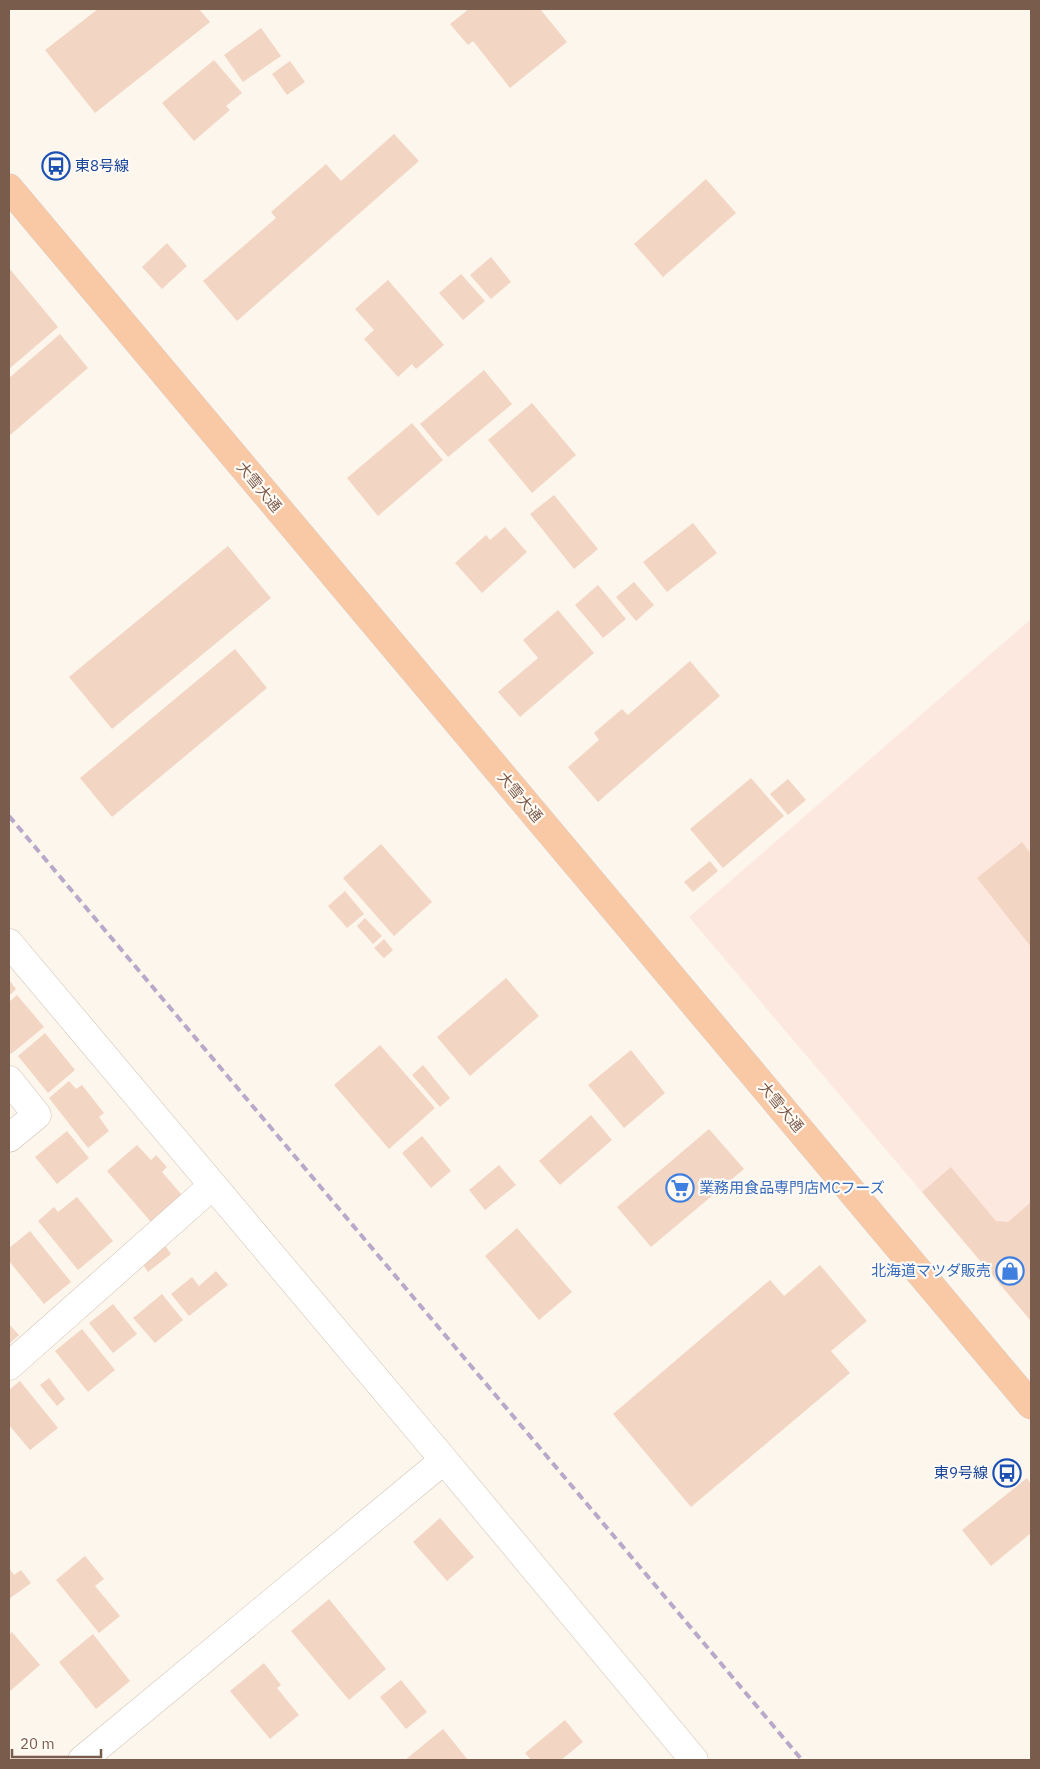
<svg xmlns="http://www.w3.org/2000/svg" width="1040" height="1769" viewBox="0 0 1040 1769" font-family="'IBM Plex Sans','Noto Sans JP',sans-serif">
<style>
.commercial{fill:#fde8e0}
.building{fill:#f3d5c3}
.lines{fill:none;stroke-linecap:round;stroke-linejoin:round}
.minor-casing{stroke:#d1beb0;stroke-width:29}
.trunk-casing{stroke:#dad1cd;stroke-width:29}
.minor{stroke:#fff;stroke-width:28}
.trunk{stroke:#f9c8a4;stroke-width:28}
.rail{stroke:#b9a8c9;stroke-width:4;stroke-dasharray:8 5;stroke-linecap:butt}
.labels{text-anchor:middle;stroke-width:4.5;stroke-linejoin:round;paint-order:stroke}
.transit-label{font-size:15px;fill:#164399;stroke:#fffaf3;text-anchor:start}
.street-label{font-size:15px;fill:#7a5c4d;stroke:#fffaf3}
.shop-label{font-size:15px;fill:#366cbe;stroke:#fffaf3;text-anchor:start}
</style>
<rect width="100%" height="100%" fill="#fdf6ec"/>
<path class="commercial" d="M1031,619V1321L689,917Z"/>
<path class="building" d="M98,9H199L210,22L95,113L45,50Z
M469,9H540L567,42L510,88L473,41L468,45L450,24Z
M261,28L281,56L243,82L224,55Z
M214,60L242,93L226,106L230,110L194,141L162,103Z
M290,61L305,82L287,95L272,74Z
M394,134L419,161L237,321L203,281L276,218L271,212L326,164L341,181Z
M706,179L736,213L663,277L634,244Z
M167,243L187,266L162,289L142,267Z
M491,257L511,282L491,299L470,275Z
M9,268L58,327L9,369Z
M461,274L485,301L463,320L439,293Z
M388,280L444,345L416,369L412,364L398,377L364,339L374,330L355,309Z
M60,334L88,368L9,436V378Z
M484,370L512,404L448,457L420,424Z
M532,403L576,455L532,493L488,440Z
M412,423L443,460L378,516L347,478Z
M554,495L598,549L574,569L530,514Z
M693,523L717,553L667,592L643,562Z
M505,527L527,552L482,593L455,563L486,535L490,540Z
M228,546L271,598L112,729L69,677Z
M634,582L654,605L636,621L616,597Z
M598,585L626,619L603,638L575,605Z
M558,610L594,653L520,717L498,692L538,658L523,640Z
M235,649L267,688L112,817L80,778Z
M690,661L720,696L598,802L568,767L599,740L594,733L622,709L628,715Z
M751,778L784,816L723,868L690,829Z
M788,779L806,800L788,815L770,794Z
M1022,842L1031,854V947L977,878Z
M381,844L432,902L394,936L343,878Z
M710,861L718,871L693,892L684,882Z
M345,891L364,914L347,928L328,906Z
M365,918L382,936L373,944L357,926Z
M384,939L393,950L384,958L374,948Z
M506,978L539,1016L470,1076L437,1037Z
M9,980L16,989L9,996Z
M17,995L44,1027L11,1054L9,1051V1002Z
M45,1033L75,1070L48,1093L18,1056Z
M380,1045L435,1108L389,1149L334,1085Z
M631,1050L665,1093L624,1128L588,1085Z
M423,1065L450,1098L440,1107L412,1075Z
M69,1081L76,1089L82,1085L104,1113L99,1117L109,1131L88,1148L49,1098Z
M591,1115L612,1140L560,1185L539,1161Z
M709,1129L744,1169L651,1247L617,1207Z
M67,1131L89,1158L57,1184L35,1157Z
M422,1136L451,1171L431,1188L402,1153Z
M137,1145L151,1160L156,1155L167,1167L162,1172L182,1195L151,1222L107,1171Z
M499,1165L516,1185L485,1210L469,1190Z
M951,1167L996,1221L1008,1222L1031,1202V1321L922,1192Z
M77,1197L113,1241L78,1270L38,1221L54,1207L58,1212Z
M517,1228L572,1292L539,1320L485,1256Z
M30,1231L71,1282L44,1304L9,1261V1248Z
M163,1243L171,1254L148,1272L140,1260Z
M820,1265L867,1321L831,1351L850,1373L691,1507L613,1414L770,1280L784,1296Z
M216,1271L228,1285L189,1316L171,1294L192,1277L199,1286Z
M162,1294L183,1320L155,1343L133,1318Z
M113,1304L137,1334L113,1353L89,1323Z
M9,1324L19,1335L9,1344Z
M82,1329L115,1370L88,1392L55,1351Z
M49,1378L65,1399L57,1406L40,1385Z
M20,1381L58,1428L30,1450L9,1425V1390Z
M1027,1478L1031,1484V1533L991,1566L962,1530Z
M440,1518L474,1557L447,1581L413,1542Z
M85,1556L104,1579L95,1586L120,1616L99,1633L56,1580Z
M9,1568L14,1575L21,1570L31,1583L9,1599Z
M329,1599L386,1669L349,1700L291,1631Z
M12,1632L40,1665L9,1692V1635Z
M93,1634L130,1681L96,1709L59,1662Z
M264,1663L281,1685L277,1688L299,1715L270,1739L230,1691Z
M401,1680L427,1712L406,1729L380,1697Z
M565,1720L583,1742L561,1760H531L525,1753Z
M443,1729L468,1760H405Z"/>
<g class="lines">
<g class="minor-casing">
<path id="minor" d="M9,943L444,1460L694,1760
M9,1080L37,1115L9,1138
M9,1366L212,1186
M82,1760L444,1460"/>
</g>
<g class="trunk-casing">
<path id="trunk" d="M9,188L1031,1405"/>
</g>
<use href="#minor" class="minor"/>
<use href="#trunk" class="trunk"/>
<path class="rail" d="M9,816L802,1760"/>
</g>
<defs>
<g id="bus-ring" transform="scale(1.4375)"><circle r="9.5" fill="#fffaf3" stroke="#1a4fb4" stroke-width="1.5"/><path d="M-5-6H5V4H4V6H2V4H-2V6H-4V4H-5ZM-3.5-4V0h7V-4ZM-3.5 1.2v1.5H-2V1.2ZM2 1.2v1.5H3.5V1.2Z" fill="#1a4fb4"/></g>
<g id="supermarket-ring" transform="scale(1.4375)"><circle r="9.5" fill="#fffaf3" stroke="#3f7fe0" stroke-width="1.5"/><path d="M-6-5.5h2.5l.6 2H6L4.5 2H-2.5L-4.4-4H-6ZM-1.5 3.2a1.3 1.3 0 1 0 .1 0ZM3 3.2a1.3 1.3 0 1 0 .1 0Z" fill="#3f7fe0"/></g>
<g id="shop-ring" transform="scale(1.4375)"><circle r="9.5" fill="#fffaf3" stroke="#3f7fe0" stroke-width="1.5"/><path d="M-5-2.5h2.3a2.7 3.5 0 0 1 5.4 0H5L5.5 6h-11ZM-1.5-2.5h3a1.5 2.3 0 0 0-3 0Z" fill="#3f7fe0"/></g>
</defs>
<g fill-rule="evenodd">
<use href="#bus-ring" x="56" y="166"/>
<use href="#supermarket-ring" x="680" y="1188"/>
<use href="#shop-ring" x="1010" y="1271"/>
<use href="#bus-ring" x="1007" y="1473"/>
</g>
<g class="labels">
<g class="transit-label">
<text x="75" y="171">東8号線</text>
<text x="988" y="1478" text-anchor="end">東9号線</text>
</g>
<g class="street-label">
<text transform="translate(259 487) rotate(50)" y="5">大雪大通</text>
<text transform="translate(520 797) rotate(50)" y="5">大雪大通</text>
<text transform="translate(781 1107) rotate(50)" y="5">大雪大通</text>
</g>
<g class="shop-label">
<text x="699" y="1193">業務用食品専門店MCフーズ</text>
<text x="991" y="1276" text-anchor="end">北海道マツダ販売</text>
</g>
</g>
<rect width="1040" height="1769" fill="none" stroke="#7a5c4d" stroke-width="20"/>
<path d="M12 1749v8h89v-8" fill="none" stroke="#7a5c4d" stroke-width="2.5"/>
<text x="20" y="1749" font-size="15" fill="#7a5c4d" stroke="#fffaf3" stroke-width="4" paint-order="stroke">20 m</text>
</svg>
